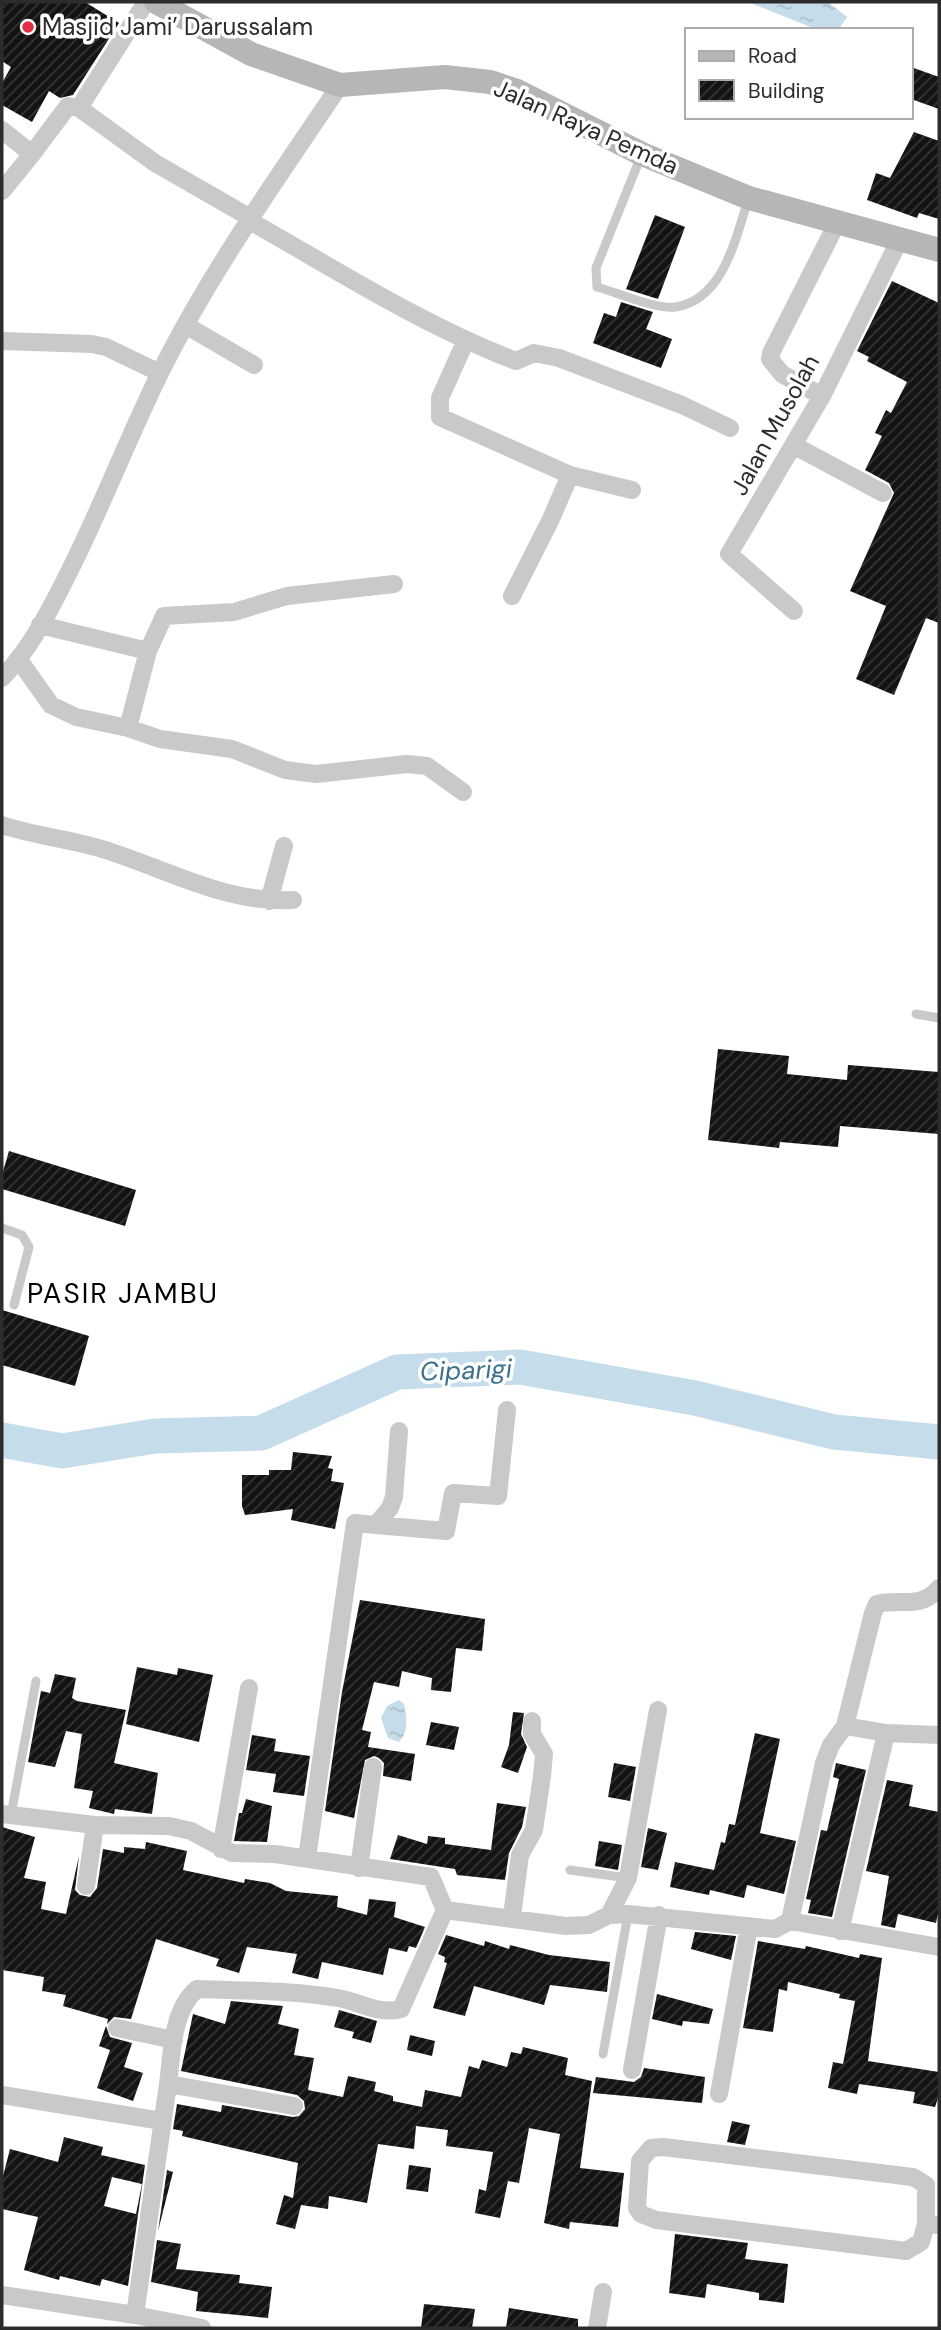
<svg xmlns="http://www.w3.org/2000/svg" width="941" height="2330" viewBox="0 0 941 2330" font-family="'DM Sans',sans-serif">
<style>
.water{fill:url(#water-ripples)}
.lines{fill:none;stroke-linecap:round;stroke-linejoin:round}
.river{stroke:#c5ddea;stroke-width:35}
.building{fill:url(#building-hatch);fill-rule:evenodd}
.lane{stroke:#c9c9c9;stroke-width:9}
.street{stroke:#c9c9c9;stroke-width:18}
.secondary{stroke:#b6b6b6;stroke-width:24}
.poi-dot{fill:#e22f46;stroke:#fff;stroke-width:2.5}
.labels{text-anchor:middle;stroke-width:7;stroke-linejoin:round;paint-order:stroke}
.poi-label{font-size:24px;fill:#2c2c2c;stroke:#fff;text-anchor:start}
.street-label{font-size:24px;fill:#2c2c2c;stroke:#fff}
.water-label{font-size:26px;font-style:italic;fill:#3c718c;stroke:#fff}
.quarter-label{font-size:28px;letter-spacing:2px;fill:#000;stroke:#fff}
</style>
<defs>
<pattern id="water-ripples" width="26" height="14" patternUnits="userSpaceOnUse" patternTransform="scale(1.75)"><rect width="26" height="14" fill="#c5ddea"/><path d="M2 4q2-2 4 0t4 0M15 11q2-2 4 0t4 0" fill="none" stroke="#a9bec9"/></pattern>
<pattern id="building-hatch" width="6" height="6" patternUnits="userSpaceOnUse" patternTransform="scale(1.75)"><rect width="6" height="6" fill="#131313"/><path d="M-1 1l2-2M0 6l6-6M5 7l2-2" fill="none" stroke="#363636"/></pattern>
</defs>
<rect width="100%" height="100%" fill="#fff"/>
<path class="water" d="M748,2H828L847,17L838,30H818Z
M399,1700L404,1704C407,1717 409,1731 399,1742L388,1738L381,1718L387,1706Z"/>
<g class="lines">
<path class="river" d="M2,1440L62,1451L155,1436L261,1433L397,1372L520,1367L695,1398L834,1432L939,1442"/>
</g>
<path class="building" d="M2,2H85L119,23L73,95L60,98L49,91L32,122L2,105V83L11,67L2,61Z
M911,67L939,77V109L911,99Z
M914,132L939,141V219L919,213L917,218L867,200L876,173L890,178Z
M655,215L685,227L658,299L626,289Z
M892,281L939,303V623L926,618L894,695L856,679L886,606L850,591L894,493L889,483L865,470L882,436L875,433L886,410L891,413L907,382L867,361L869,357L857,351Z
M621,302L653,312L646,329L672,339L661,368L593,343L604,313L616,317Z
M718,1049L789,1056L787,1074L847,1080L848,1065L939,1072V1134L840,1126L838,1147L780,1142L779,1148L708,1140Z
M9,1151L136,1190L125,1226L2,1189V1175Z
M2,1310L89,1336L75,1386L2,1365Z
M293,1452L332,1456L328,1468L333,1469L331,1481L344,1483L335,1529L291,1520L293,1509L245,1515L242,1506V1475H269V1470H291Z
M360,1600L485,1619L482,1651L456,1648L451,1692L431,1690L432,1678L402,1671L399,1687L374,1682L362,1730L371,1732L368,1747L415,1754L411,1781L383,1776L384,1763L379,1758L374,1756L365,1760L354,1818L325,1811L342,1692Z
M137,1667L177,1675L178,1668L213,1675L199,1742L126,1724Z
M55,1674L76,1678L72,1698L77,1701L126,1710L114,1763L158,1773L152,1814L115,1809L114,1814L89,1808L93,1791L74,1788L82,1734L66,1731L55,1767L28,1762L41,1691L50,1693Z
M513,1712L524,1713L521,1734L527,1747L518,1773L501,1767L509,1745Z
M431,1722L459,1727L454,1750L426,1745Z
M755,1733L780,1739L760,1833L796,1841L784,1894L747,1885L744,1898L710,1890L709,1895L670,1887L675,1862L714,1870L721,1842L725,1843L729,1824L735,1825Z
M252,1735L276,1739L274,1751L310,1756L304,1796L273,1792L276,1774L246,1770Z
M614,1763L636,1767L630,1801L608,1797Z
M836,1763L866,1770L832,1917L808,1913L811,1900L806,1899L821,1830L827,1831L839,1779L833,1777Z
M887,1780L913,1785L909,1806L939,1812V1909L936,1923L898,1914L895,1928L881,1925L889,1876L866,1871Z
M246,1799L272,1806L267,1842L234,1841L239,1813H242Z
M497,1803L526,1807L522,1827L509,1853L505,1880L457,1875L455,1869L390,1859L398,1835L427,1844L428,1836L445,1838V1844L491,1850Z
M2,1827L35,1837L24,1878L46,1882L41,1909L66,1914L79,1856L75,1890L80,1895L90,1897L97,1888L103,1849L124,1853V1847L145,1849L146,1842L187,1851L183,1870L244,1883L245,1879L270,1883L286,1891L338,1896L337,1907L367,1915L369,1899L396,1902L394,1917L425,1927L416,1948L409,1946L407,1952L389,1948L383,1975L322,1962L318,1979L292,1973L297,1954L247,1947L239,1973L216,1966L219,1959L156,1939L131,2019L114,2017L107,2024L108,2019L63,2006L66,1995L42,1991L44,1977L2,1970Z
M648,1828L667,1833L658,1870L641,1867Z
M599,1841L622,1845L618,1870L595,1866Z
M695,1932L736,1936L731,1960L691,1949Z
M446,1935L484,1946L485,1941L509,1949L510,1945L549,1955L610,1962L607,1992L550,1985L544,2005L474,1986L465,2016L433,2008L447,1963L444,1962L445,1957L438,1954Z
M758,1941L805,1949L806,1946L859,1958L860,1954L882,1958L868,2061L939,2072V2095L935,2107L913,2103L915,2092L859,2084L857,2094L828,2088L833,2062L843,2064L855,2001L839,1998L840,1994L788,1982L787,1991L779,1989L773,2032L743,2028Z
M657,1994L713,2009L709,2024L683,2021L682,2026L652,2019Z
M231,2001L283,2006L278,2024L299,2029L294,2055L314,2058L308,2090L343,2097L348,2076L376,2082L374,2091L393,2096V2101L422,2107L425,2090L461,2097L469,2066L479,2069L482,2060L507,2067L511,2052L521,2054L523,2047L568,2058L565,2075L592,2081L580,2168L624,2173L618,2227L570,2222L569,2229L544,2223L560,2134L529,2128L519,2183L508,2181L500,2218L475,2213L479,2189L486,2191L493,2152L446,2146L448,2130L416,2126L414,2149L378,2144L367,2203L329,2196L328,2209L301,2205L295,2229L276,2224L284,2195L293,2198L298,2163L182,2136L183,2131L173,2129L177,2104L221,2112L222,2105L293,2117L299,2116L305,2109L304,2101L297,2095L181,2071L193,2014L225,2024Z
M339,2010L377,2021L371,2043L352,2038L354,2032L334,2027Z
M106,2026L110,2037L132,2043L124,2067L143,2073L133,2101L97,2088L110,2050L99,2046Z
M410,2035L435,2041L432,2056L407,2050Z
M644,2068L705,2077L702,2103L593,2093L596,2077L634,2082L641,2077Z
M732,2121L750,2125L745,2145L727,2142Z
M64,2137L103,2147L101,2155L145,2165L128,2286L102,2279L100,2286L60,2276L59,2280L24,2270L38,2217L2,2209V2180L10,2149L58,2162ZM112,2177L142,2184L136,2214L104,2206Z
M409,2165L431,2168L428,2192L406,2189Z
M167,2170L173,2172L158,2231Z
M675,2234L748,2243L745,2259L788,2264L784,2303L759,2300V2293L707,2284L705,2298L669,2293Z
M157,2240L181,2244L176,2269L240,2275L239,2283L272,2287L268,2318L196,2311L198,2292L151,2282Z
M424,2304L475,2309L472,2328H421Z
M509,2308L578,2319V2328H506Z"/>
<g class="lines">
<path class="lane" d="M641,156L596,268L597,287C616,292 657,310 676,307C724,299 736,237 748,200
M916,1014L939,1018
M2,1228L22,1235L29,1247L14,1305
M11,1815L36,1681
M570,1870L628,1878
M603,2054L628,1914"/>
<path class="street" d="M79,108L146,2
M2,130L32,154L68,106L79,108L155,163L249,217
M2,191L32,154
M248,220C335,269 422,325 516,361L534,353L559,358L682,405L730,428
M187,326L254,365
M466,340L440,398V417L570,475L632,490
M2,341L92,344L106,347L160,373
M822,396L782,374L770,359L771,353L837,223
M793,445L883,493
M512,596L550,521L570,475
M794,611L729,554L822,396L899,241
M40,625L148,651
M19,660L51,705L76,717L128,728L160,739L232,749L285,770L316,774L407,764L427,766L463,792
M2,678C30,649 49,612 67,576C101,509 127,440 160,373C210,272 277,179 340,85
M128,728L148,651L164,616L234,612L287,596L394,584
M2,825C35,836 69,839 102,849C165,868 225,904 293,900
M269,901L284,846
M376,1525L446,1531L453,1493L498,1496L507,1410
M845,1726L886,1733L939,1735
M2,1814L95,1825L169,1826L191,1831L232,1853L275,1854L431,1877L445,1910L566,1926L589,1925L609,1915L628,1914L775,1929L790,1921L939,1947
M221,1849L249,1688
M307,1858L355,1523L376,1525L390,1508L394,1497L399,1431
M359,1868L373,1767
M86,1886L95,1825
M609,1915L628,1878L658,1710
M512,1916L520,1855L534,1830L542,1776L544,1754L532,1734V1721
M790,1921L824,1763L831,1745L845,1726L873,1613L877,1604C901,1598 921,1610 939,1588
M840,1931L886,1733
M117,2028L174,2040
M632,2070L659,1915
M719,2094L749,1926
M2,2095L162,2121
M294,2106L168,2084C172,2053 172,2010 197,1989C243,1991 292,1990 338,1998C360,2002 379,2015 401,2009L445,1910
M926,2224V2185L913,2177L663,2147L651,2148L640,2161L637,2208L641,2214L656,2220L906,2251L921,2242L926,2224L939,2225
M2,2295L135,2315L202,2328
M135,2315L168,2084
M597,2328L603,2292"/>
<path class="secondary" d="M156,2L251,54L340,85L445,77L490,82L517,91L642,154L749,198L939,250"/>
</g>
<circle class="poi-dot" cx="28" cy="27" r="7"/>
<g class="labels">
<g class="poi-label">
<text x="42" y="35">Masjid Jami’ Darussalam</text>
</g>
<g class="street-label">
<text transform="translate(586 127) rotate(24)" y="8">Jalan Raya Pemda</text>
<text transform="translate(775 425) rotate(-61)" y="8">Jalan Musolah</text>
</g>
<g class="water-label">
<text transform="translate(466 1370) rotate(-2)" y="9">Ciparigi</text>
</g>
<g class="quarter-label">
<text x="123" y="1303">PASIR JAMBU</text>
</g>
</g>
<rect width="941" height="2330" fill="none" stroke="#2c2c2c" stroke-width="7"/>
<rect x="685" y="28" width="228" height="91" fill="#ffffff" stroke="#ababab" stroke-width="2"/>
<rect x="699" y="51" width="35" height="10" fill="#b6b6b6" stroke="#ababab" stroke-width="2"/>
<text x="748" y="63" font-size="21" fill="#2c2c2c">Road</text>
<rect x="699" y="80" width="35" height="21" fill="url(#building-hatch)" stroke="#ababab" stroke-width="2"/>
<text x="748" y="98" font-size="21" fill="#2c2c2c">Building</text>
</svg>
